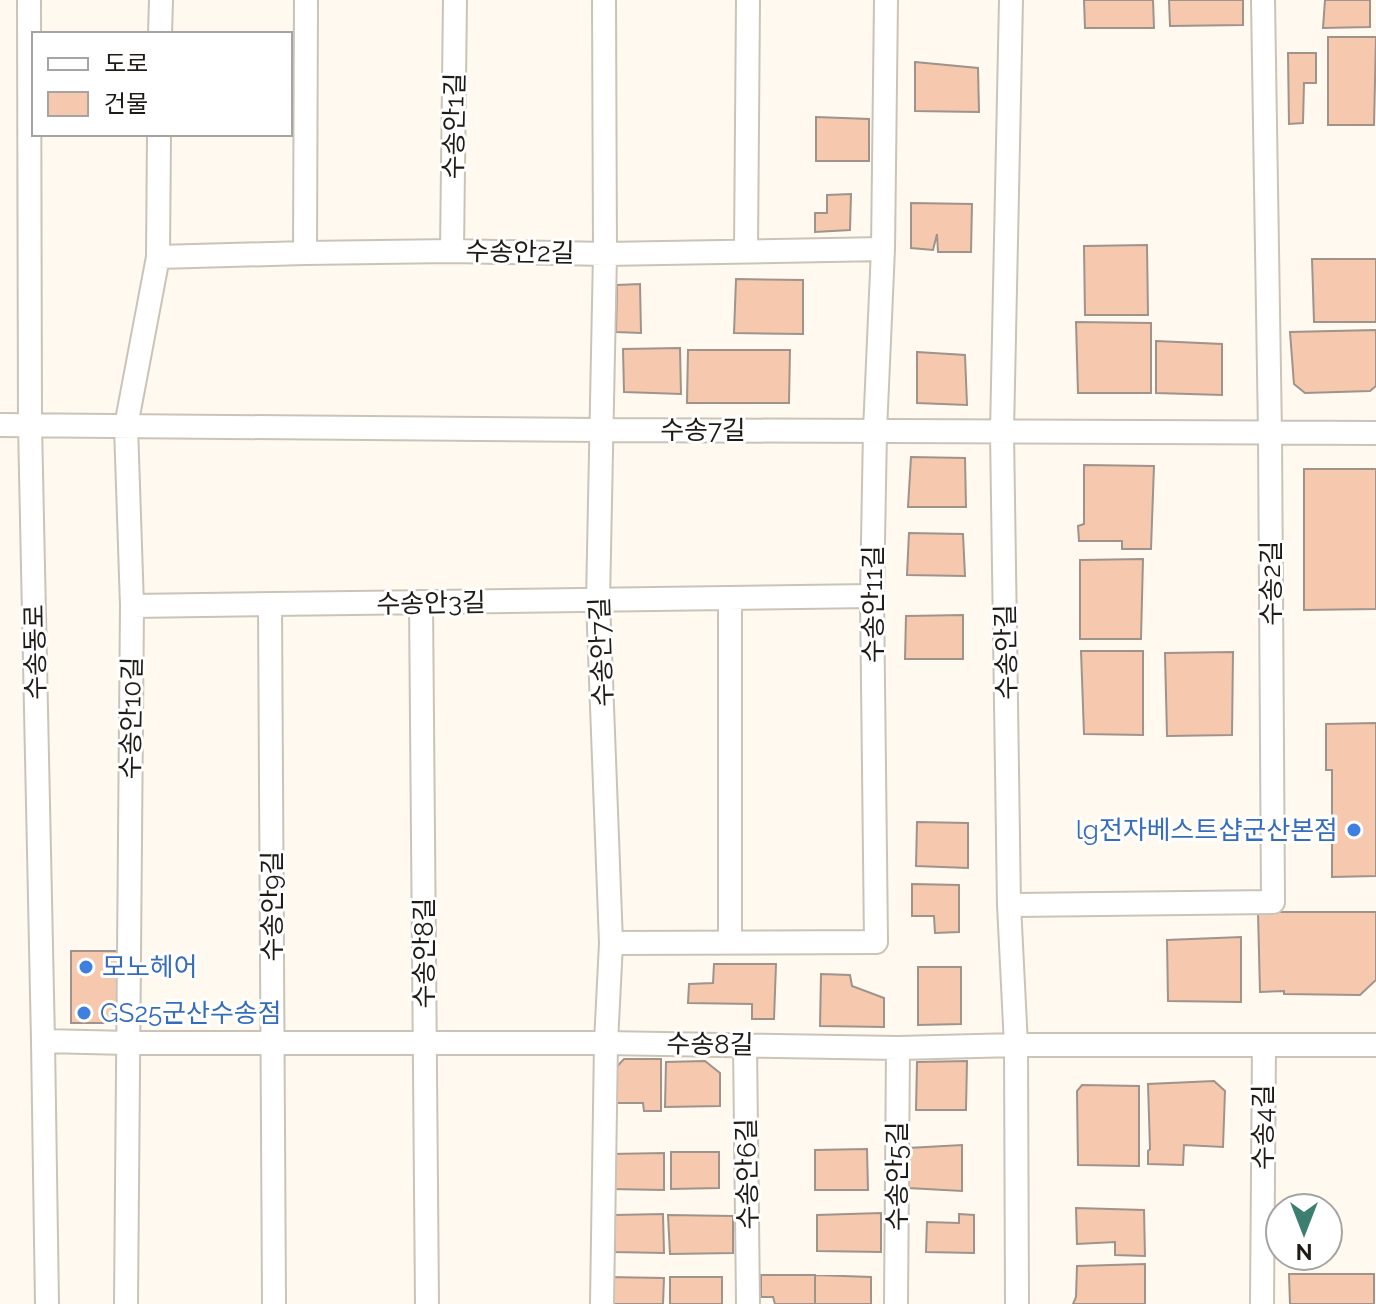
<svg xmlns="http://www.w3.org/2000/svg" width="1376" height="1304" viewBox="0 0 1376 1304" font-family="Raleway,'Noto Sans KR',sans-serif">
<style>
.building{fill:#f6c9ae;stroke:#9f938c;stroke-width:2}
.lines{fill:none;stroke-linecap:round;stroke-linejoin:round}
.street-casing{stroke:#cac4b8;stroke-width:26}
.street{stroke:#fff;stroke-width:22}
.shop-dot{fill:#3f7fe0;stroke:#fff;stroke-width:3}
.labels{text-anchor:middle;stroke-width:6;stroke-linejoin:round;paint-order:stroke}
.street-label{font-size:26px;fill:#1f1c18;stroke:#fff}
.shop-label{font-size:26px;fill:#366cbe;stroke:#fff;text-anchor:start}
</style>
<rect width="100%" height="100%" fill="#fff9ef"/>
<path class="building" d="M1084,0H1153L1154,28H1085Z
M1169,0H1243V25L1170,26Z
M1325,0H1370V27L1323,28Z
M1328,37H1376L1374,125H1328Z
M1288,53H1316V83H1304L1303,123L1289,124Z
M915,62L978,68L979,112L915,111Z
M816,117L869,119V161H816Z
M851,194L850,230L815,232V213H827V195Z
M911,203L972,204L971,252H938L937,234L933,250L911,248Z
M1147,245L1148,315H1085L1084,246Z
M1312,259H1376V322H1314Z
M736,279L803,280V334L734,333Z
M640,284L641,333L616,332L617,285Z
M1076,322L1151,323V393H1078Z
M1376,330V386L1370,391L1305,393L1294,384L1290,332Z
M1156,341L1222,344V395L1156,393Z
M680,348L681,394L624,392L623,349Z
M688,350H790L789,403H687Z
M917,352L965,355L967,405L917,403Z
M911,457L965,458L966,507H908Z
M1084,465L1154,466L1151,549H1122V541H1079L1078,526L1084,524Z
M1304,469H1376V609L1304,610Z
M909,533L963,534L965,576L907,575Z
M1143,559L1141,639H1080V560Z
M963,615V659H905L906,616Z
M1081,651H1143V735L1084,734Z
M1233,652L1232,735L1167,736L1165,653Z
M1376,723V876L1332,877V770H1326V724Z
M917,822L968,823V868L916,866Z
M912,884L959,885V932L935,933L934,916H912Z
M1258,912H1376V980L1360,995L1284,994V991L1260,992Z
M1241,937V1002L1168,1001L1167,940Z
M71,951H128V1023H71Z
M714,964H776L774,1019H752V1004L688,1003L689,984L713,983Z
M918,967H961V1024L918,1025Z
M821,974L850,975L852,986L884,998V1027L820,1026Z
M624,1059H661V1111H644L643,1103H611L610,1074Z
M705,1061L720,1073V1106L665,1107L666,1062Z
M967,1061L966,1110H916L917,1062Z
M1214,1081L1225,1091L1223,1147L1184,1145L1183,1165L1148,1164V1151L1150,1149L1148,1084Z
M1082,1085L1139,1086V1166L1078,1165L1077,1091Z
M962,1145V1191L908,1188V1148Z
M867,1149L868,1190H815V1150Z
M671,1152H719V1188L671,1189Z
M664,1153V1190L611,1189V1154Z
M1076,1208L1144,1210L1145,1256L1115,1255V1242L1077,1244Z
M881,1213V1252L817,1251V1215Z
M663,1214L664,1253L615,1252L614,1215Z
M959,1214L974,1215V1253L926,1252L927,1222L959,1223Z
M668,1215L733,1216V1253L670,1254Z
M1145,1264V1304H1073L1076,1297L1077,1266Z
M1289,1274H1374V1304H1290Z
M761,1275H815V1304H775L773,1297H761Z
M815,1275L871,1277V1304H815Z
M607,1277L664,1278L663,1304H607Z
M670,1277H722V1304H670Z"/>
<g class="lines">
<g class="street-casing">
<path id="street" d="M29,0L30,425L43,1041L47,1304
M1011,0L1002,432L1009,905L1016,1045L1017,1304
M160,34L161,0
M746,250L748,0
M452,251L455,0
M305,253L306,0
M158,257L305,253L452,251L605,254L883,249
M0,425L601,430L1376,433
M421,602L427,1304
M270,605L274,1304
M132,606L872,596
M1009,905L1273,902L1270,434L1263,0
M730,942V598
M611,943L876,942L872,596L875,431L883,249L886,0
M43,1041L129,1043H606L898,1048L1016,1045H1376
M745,1044L748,1304
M126,1304L132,606L126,426L158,257L159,134
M602,1304L606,1043L611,943L598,601L605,254L604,0
M896,1304L898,1048
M1262,1304L1264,1045"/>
</g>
<use href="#street" class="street"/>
</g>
<g class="shop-dot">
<circle cx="1354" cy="830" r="8"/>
<circle cx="86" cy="967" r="8"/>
<circle cx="84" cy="1013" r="8"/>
</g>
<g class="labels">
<g class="street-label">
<text transform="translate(454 126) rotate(-89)" y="9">수송안1길</text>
<text transform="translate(520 252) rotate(1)" y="9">수송안2길</text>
<text x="703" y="439">수송7길</text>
<text transform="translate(1271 583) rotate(-90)" y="9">수송2길</text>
<text transform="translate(431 603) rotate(-1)" y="9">수송안3길</text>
<text transform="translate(873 604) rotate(-90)" y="9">수송안11길</text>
<text transform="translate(35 652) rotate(-91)" y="9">수송동로</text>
<text transform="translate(601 652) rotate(-92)" y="9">수송안7길</text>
<text transform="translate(1006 652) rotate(-91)" y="9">수송안길</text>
<text transform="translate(131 718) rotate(-89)" y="9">수송안10길</text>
<text transform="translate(272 906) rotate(-90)" y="9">수송안9길</text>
<text transform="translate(424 953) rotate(-90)" y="9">수송안8길</text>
<text transform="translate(710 1044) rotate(1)" y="9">수송8길</text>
<text transform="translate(1263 1127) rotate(-90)" y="9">수송4길</text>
<text transform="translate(747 1174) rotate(-91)" y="9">수송안6길</text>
<text transform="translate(897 1176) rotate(-90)" y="9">수송안5길</text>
</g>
<g class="shop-label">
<text x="1338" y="839" text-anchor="end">lg전자베스트샵군산본점</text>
<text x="102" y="976">모노헤어</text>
<text x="100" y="1022">GS25군산수송점</text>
</g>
</g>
<rect x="32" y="32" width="260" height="104" fill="#ffffff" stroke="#a5a4a3" stroke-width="2"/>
<rect x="48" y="58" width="40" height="12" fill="#ffffff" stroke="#a5a4a3" stroke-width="2"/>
<text x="104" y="72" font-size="24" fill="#1f1c18">도로</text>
<rect x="48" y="92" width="40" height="24" fill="#f6c9ae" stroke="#a5a4a3" stroke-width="2"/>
<text x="104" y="112" font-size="24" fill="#1f1c18">건물</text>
<g transform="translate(1304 1232) rotate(180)"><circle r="38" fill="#ffffff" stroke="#a5a4a3" stroke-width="2"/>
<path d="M0-6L14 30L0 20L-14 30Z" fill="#3c7e6f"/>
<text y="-12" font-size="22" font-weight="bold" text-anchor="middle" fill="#1f1c18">N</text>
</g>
</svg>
